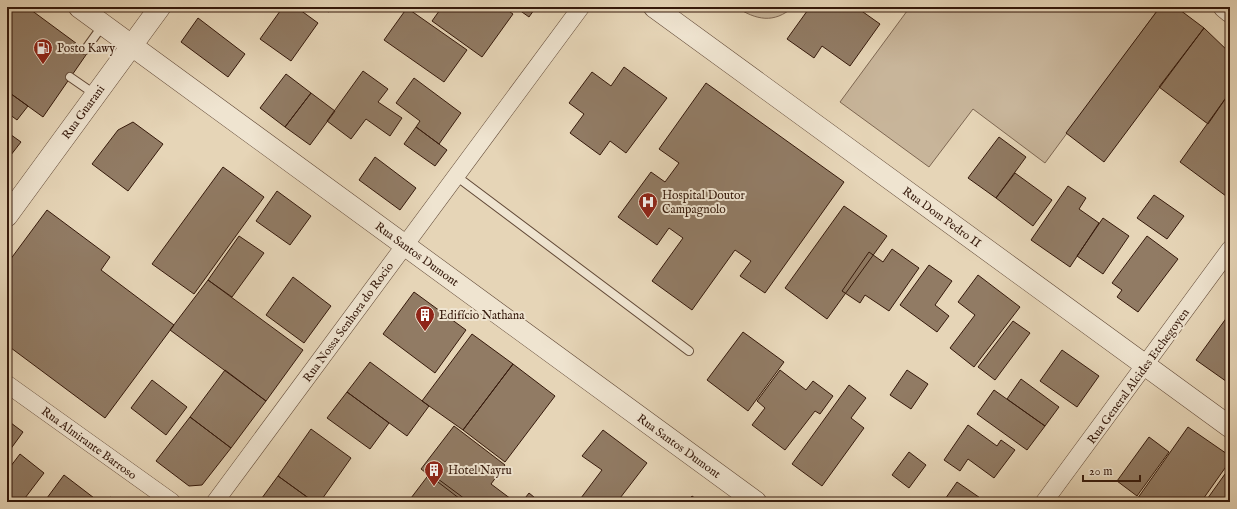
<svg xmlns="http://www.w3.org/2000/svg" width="1237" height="509" viewBox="0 0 1237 509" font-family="'IM FELL English',serif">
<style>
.green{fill:#c8b59a;stroke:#7e6752}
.building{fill:#917b64;stroke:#35190b}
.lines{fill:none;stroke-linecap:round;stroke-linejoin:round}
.service-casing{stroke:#614836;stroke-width:10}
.minor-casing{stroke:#614836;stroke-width:18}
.tertiary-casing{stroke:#614836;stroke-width:22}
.service{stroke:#efe4d0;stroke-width:8}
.minor{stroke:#efe4d0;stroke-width:17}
.tertiary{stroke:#efe4d0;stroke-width:21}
.labels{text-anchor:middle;stroke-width:4;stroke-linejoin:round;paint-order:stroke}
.poi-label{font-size:12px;fill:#35190b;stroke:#efe4d0;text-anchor:start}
.street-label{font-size:12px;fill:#35190b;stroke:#efe4d0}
</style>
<rect width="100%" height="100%" fill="#e6d5b7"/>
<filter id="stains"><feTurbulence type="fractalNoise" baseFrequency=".005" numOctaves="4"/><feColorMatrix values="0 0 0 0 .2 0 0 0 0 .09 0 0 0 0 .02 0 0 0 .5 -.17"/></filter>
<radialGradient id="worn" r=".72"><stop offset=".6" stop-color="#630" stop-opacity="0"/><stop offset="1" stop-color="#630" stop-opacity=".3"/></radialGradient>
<path class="green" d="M736,7H793C774,24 756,20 736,7Z
M910,7H1160L1045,163L973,109L929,167L840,102Z"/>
<path class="building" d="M7,7H27L88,52L43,117L7,91Z
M283,7H296L318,23L291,61L260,39Z
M322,7H333L329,12Z
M442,7H503L513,14L482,57L432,21Z
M515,7H536L529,17Z
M810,7H846L849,9L850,7H856L880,24L850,66L822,46L814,58L787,39Z
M1160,7H1176L1204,28L1104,162L1066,133Z
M407,8L467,50L444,82L384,40Z
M198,18L245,54L228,77L181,42Z
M1204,28L1230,53V92L1208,124L1159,87Z
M624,67L667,98L626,153L610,141L600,155L570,133L584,114L569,103L592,72L611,86Z
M363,71L388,89L378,102L402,118L390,136L366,119L351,139L327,121Z
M286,74L311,93L285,127L260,108Z
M414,78L461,113L439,144L416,127L420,121L396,103Z
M706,83L844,182L765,293L740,276L751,261L735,250L692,310L652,281L683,238L669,228L657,245L618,217L651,172L665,182L679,163L659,149Z
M7,91L28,106L17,120L9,114L7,117Z
M1230,92V199L1180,162Z
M311,93L335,111L310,145L285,127Z
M133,122L163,144L128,191L92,164L118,130Z
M416,127L447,150L435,166L404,144Z
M7,132L21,142L7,160Z
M999,137L1026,157L996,198L968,178Z
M375,157L416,188L400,210L359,180Z
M223,167L264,197L194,294L152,264Z
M1015,173L1052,200L1033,226L996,198Z
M1068,186L1086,198L1079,209L1099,223L1070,267L1031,240Z
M277,191L311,216L290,245L256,221Z
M1154,195L1184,216L1167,239L1137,218Z
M844,206L887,236L827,319L785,288Z
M47,210L110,257L101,270L174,325L105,418L7,345V264Z
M1103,218L1129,236L1103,274L1077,256Z
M239,236L264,253L232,297L208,280Z
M1147,236L1178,259L1138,312L1117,297L1122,290L1112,283Z
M892,249L919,268L889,311L865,295L860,303L842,291L869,252L883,262Z
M929,265L952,281L935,305L949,316L937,332L900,305Z
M978,275L1020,307L974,367L950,348L975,315L958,302Z
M293,277L331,306L304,343L266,315Z
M208,280L303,350L266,401L170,330Z
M414,292L466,330L435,373L383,334Z
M1230,313V384L1196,360Z
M1013,321L1030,333L995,380L978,367Z
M743,332L784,362L748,411L707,380Z
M472,334L513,364L463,430L422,401Z
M1062,350L1099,376L1077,407L1040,381Z
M370,362L429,406L407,436L347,392Z
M513,364L555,396L505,462L463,430Z
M225,370L266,401L231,448L190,417Z
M780,370L806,390L813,381L833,396L820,414L815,411L785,450L752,425L765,408L757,401Z
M907,370L928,384L911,409L890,395Z
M1021,379L1059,407L1045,426L1007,399Z
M152,380L187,407L166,435L131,408Z
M849,385L866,398L851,418L864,428L822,486L792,464Z
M994,390L1045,426L1027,450L977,414Z
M347,392L389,423L370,449L327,418Z
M190,417L231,448L202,485L189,486L156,461Z
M7,420L23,432L7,454Z
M968,425L997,446L1001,440L1015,450L994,478L968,459L960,471L944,460Z
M454,426L505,465L491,484L515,502H464L421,469Z
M1188,427L1230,456V461L1201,502H1135Z
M311,429L351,458L320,502H314L278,476Z
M603,430L647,463L617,502H578L602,470L582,456Z
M1149,437L1169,452L1137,496L1117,481Z
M909,452L926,465L909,488L892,475Z
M20,454L44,473L22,502H7V471Z
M1230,467V502H1205Z
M430,473L469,502H408Z
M64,475L98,501V502H44Z
M278,476L314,502H259Z
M957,482L986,502H943Z
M529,493L540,502H522Z
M692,496L700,502H687Z
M110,497L117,502H106Z"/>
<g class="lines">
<g class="service-casing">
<path id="service" d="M85,50L103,25
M70,77L96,95
M456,176L689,351"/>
</g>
<g class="minor-casing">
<path id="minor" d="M7,384L172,502
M215,502L581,7
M1044,502L1230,249"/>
</g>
<g class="tertiary-casing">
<path id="tertiary" d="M79,7L756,502
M654,7L1230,427
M1224,7L1230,12
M7,216L160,7"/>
</g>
<use href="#service" class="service"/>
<use href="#minor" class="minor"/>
<use href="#tertiary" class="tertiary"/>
</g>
<defs>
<g id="fuel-pin" transform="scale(1)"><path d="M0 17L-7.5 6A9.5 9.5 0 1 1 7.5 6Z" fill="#8f2418" stroke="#efe4d0"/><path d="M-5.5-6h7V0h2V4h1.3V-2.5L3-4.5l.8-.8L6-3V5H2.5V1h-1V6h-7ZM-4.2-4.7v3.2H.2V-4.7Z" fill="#fff"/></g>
<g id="hospital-pin" transform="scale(1)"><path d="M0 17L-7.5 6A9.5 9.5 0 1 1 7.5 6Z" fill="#8f2418" stroke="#efe4d0"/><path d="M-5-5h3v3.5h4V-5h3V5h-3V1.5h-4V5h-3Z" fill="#fff"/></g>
<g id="building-pin" transform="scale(1)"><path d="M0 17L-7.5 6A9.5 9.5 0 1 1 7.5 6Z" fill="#8f2418" stroke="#efe4d0"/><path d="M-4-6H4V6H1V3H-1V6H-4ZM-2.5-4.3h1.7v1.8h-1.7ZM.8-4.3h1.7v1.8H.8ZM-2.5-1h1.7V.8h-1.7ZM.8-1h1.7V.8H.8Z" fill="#fff"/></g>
</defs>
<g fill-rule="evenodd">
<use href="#fuel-pin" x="43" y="48"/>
<use href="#hospital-pin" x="648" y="202"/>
<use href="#building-pin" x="425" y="315"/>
<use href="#building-pin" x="434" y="470"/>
</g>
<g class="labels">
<g class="poi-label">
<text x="57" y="52">Posto Kawy</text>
<text x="662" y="199">Hospital Doutor<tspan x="662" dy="14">Campagnolo</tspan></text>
<text x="439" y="319">Edifício Nathana</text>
<text x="448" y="474">Hotel Nayru</text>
</g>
<g class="street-label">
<text transform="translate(83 112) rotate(-54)" y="4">Rua Guarani</text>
<text transform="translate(942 217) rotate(36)" y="4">Rua Dom Pedro II</text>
<text transform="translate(417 254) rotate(36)" y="4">Rua Santos Dumont</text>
<text transform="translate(348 322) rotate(-54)" y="4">Rua Nossa Senhora do Rocio</text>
<text transform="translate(1138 376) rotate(-54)" y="4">Rua General Alcides Etchegoyen</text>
<text transform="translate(89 443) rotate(36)" y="4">Rua Almirante Barroso</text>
<text transform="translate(679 446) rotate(36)" y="4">Rua Santos Dumont</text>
</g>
</g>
<rect width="1237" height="509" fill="none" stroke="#e6d5b7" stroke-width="24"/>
<rect x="8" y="8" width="1221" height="493" fill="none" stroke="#35190b" stroke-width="2"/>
<rect x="12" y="12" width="1213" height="485" fill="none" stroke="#35190b"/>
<path d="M1083 475v6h57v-6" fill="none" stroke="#35190b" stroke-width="2"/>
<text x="1089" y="475" font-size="12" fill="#35190b" stroke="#efe4d0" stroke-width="3" paint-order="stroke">20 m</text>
<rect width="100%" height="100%" filter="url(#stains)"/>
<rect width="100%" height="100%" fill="url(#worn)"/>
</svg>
